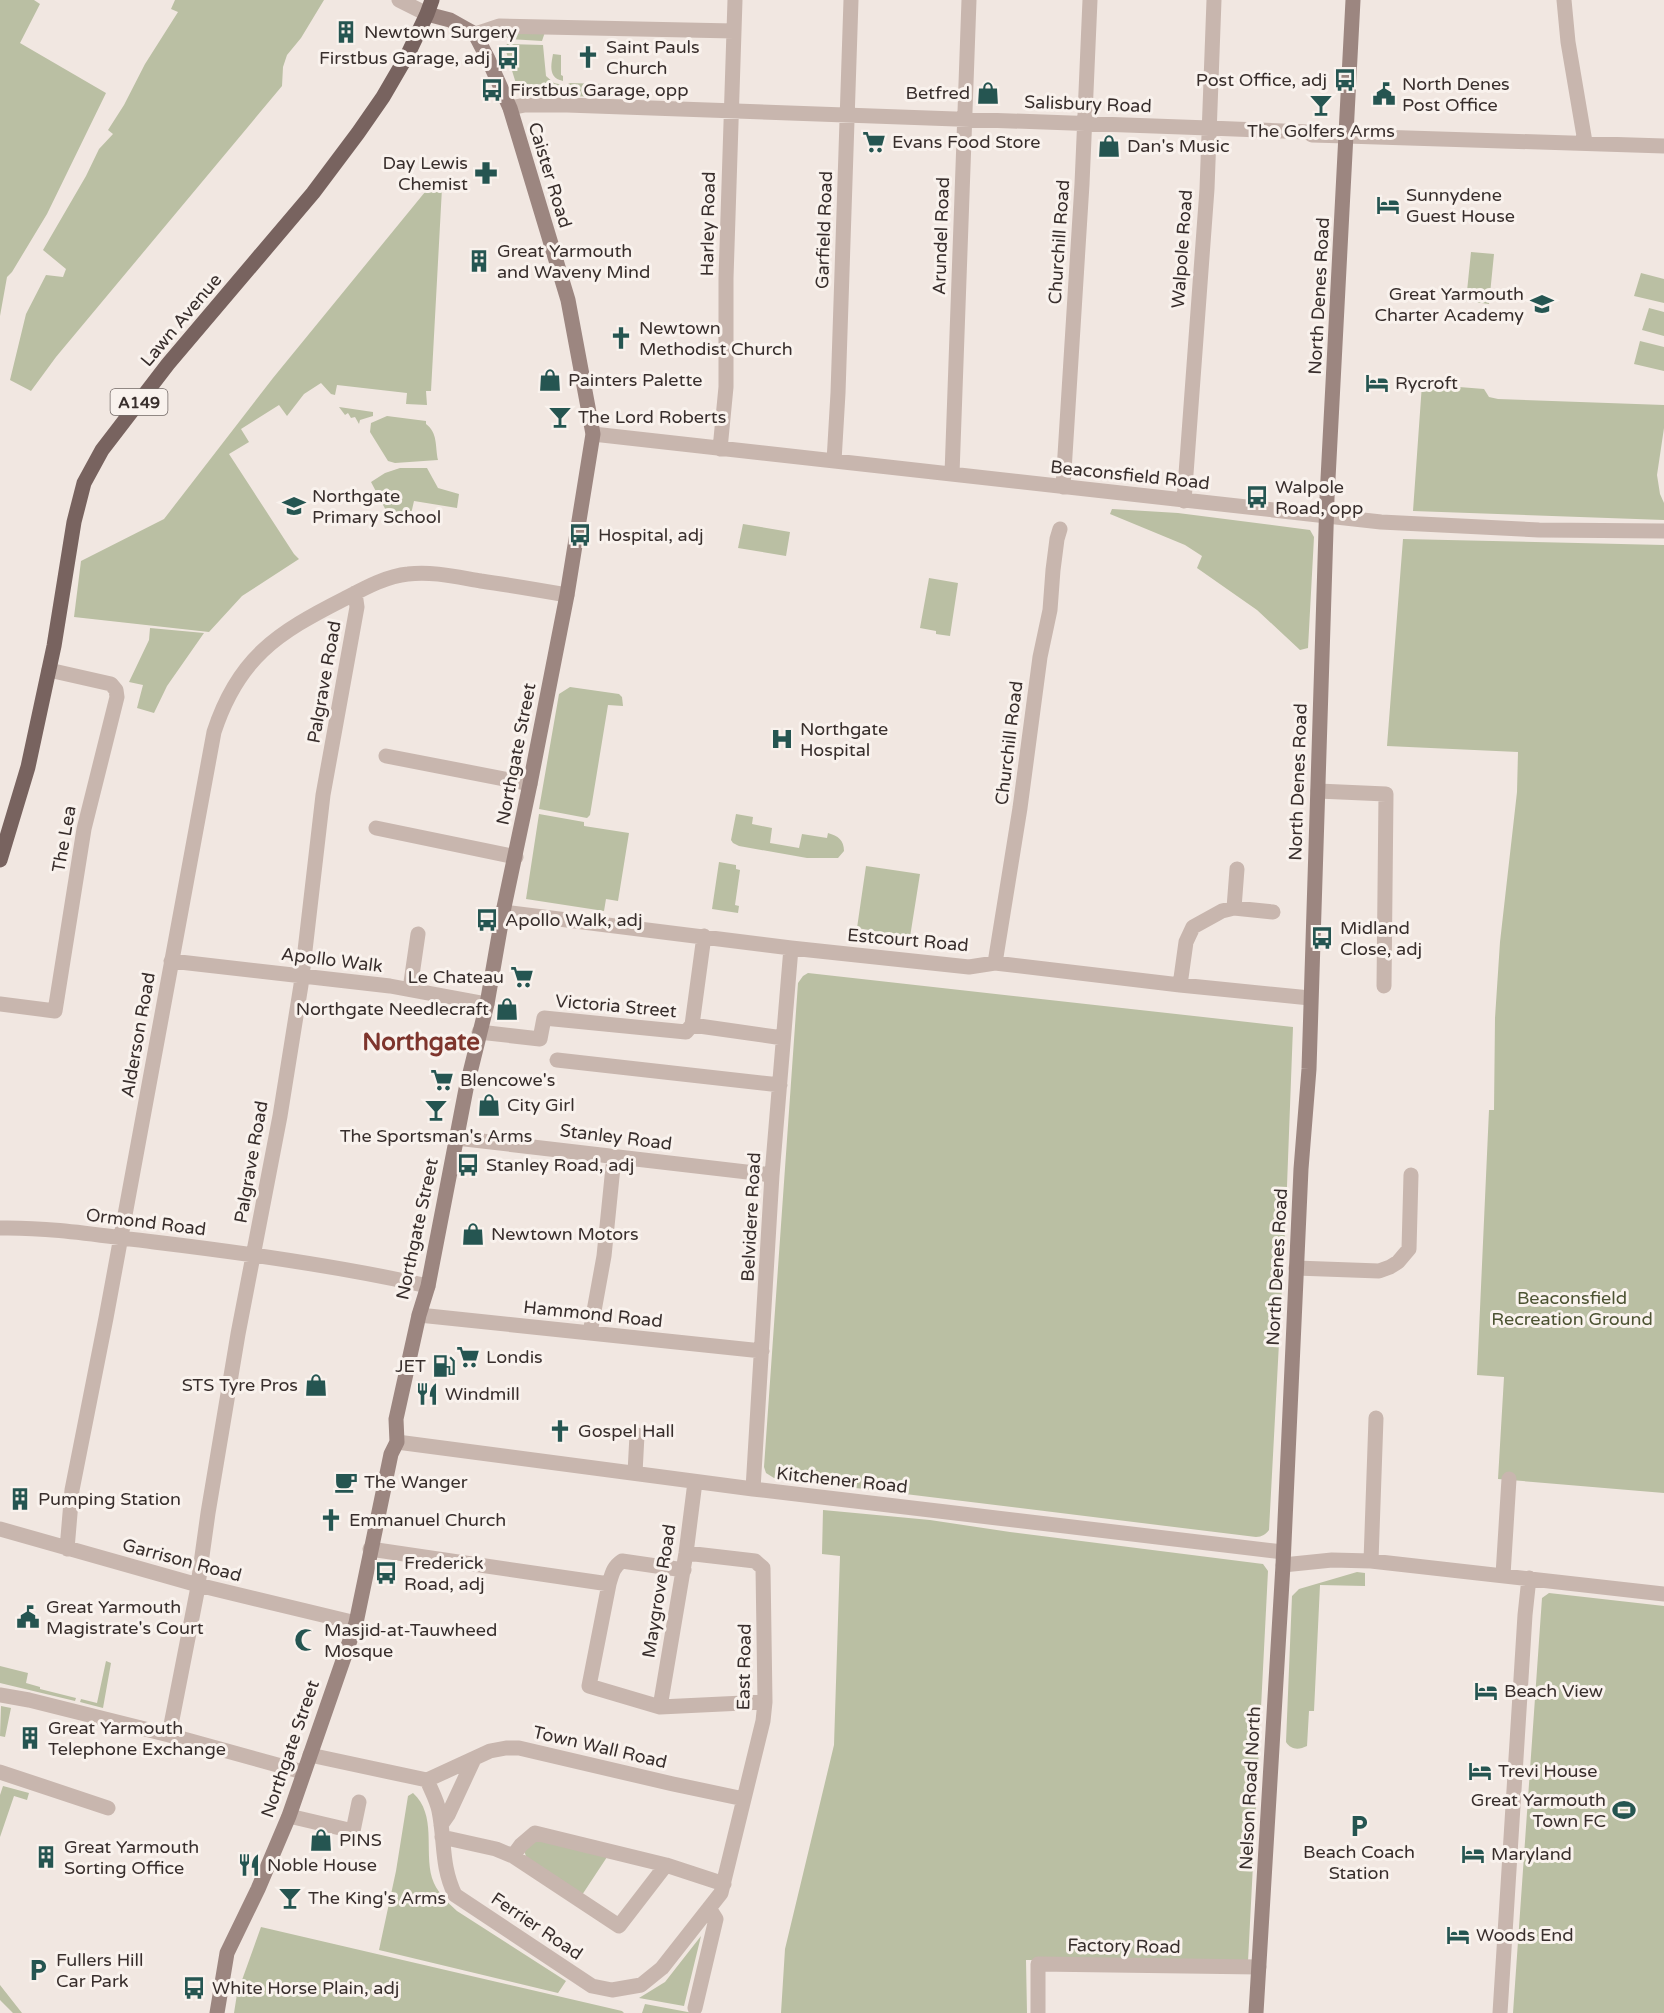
<svg xmlns="http://www.w3.org/2000/svg" width="1664" height="2013" viewBox="0 0 1664 2013" font-family="'Varela Round',sans-serif">
<style>
.green{fill:#babfa3}
.lines{fill:none;stroke-linecap:round;stroke-linejoin:round}
.street{stroke:#c8b6ae;stroke-width:15}
.secondary{stroke:#9c8680;stroke-width:15}
.primary{stroke:#78635f;stroke-width:15}
.labels{text-anchor:middle;stroke-width:6;stroke-linejoin:round;paint-order:stroke}
.shield{fill:#f9f2ed;stroke:#726966;stroke-width:1.5}
.shield-label{font-size:16px;font-weight:bold;fill:#382e2c}
.poi-label{font-size:18px;fill:#382e2c;stroke:#f9f2ed;text-anchor:start}
.street-label{font-size:18px;fill:#382e2c;stroke:#f9f2ed}
.park-label{font-size:18px;fill:#4c5332;stroke:#f9f2ed}
.district-label{font-size:24px;font-weight:bold;fill:#7e352d;stroke:#f9f2ed}
</style>
<rect width="100%" height="100%" fill="#f1e7e1"/>
<path class="green" d="M0,0H34L40,4L20,43L106,93L47,214L12,272L7,277L0,316Z
M175,0H324L301,38L287,55L283,67L282,86L56,357L31,391L10,380L26,314L46,275L63,277L66,269L43,250L86,176L99,149L113,134L108,130L124,105L145,64L178,12L171,9Z
M545,32L542,41L509,39L501,33Z
M507,44L543,45L546,76L554,83L563,85V95L526,94L518,90L505,48Z
M553,54L561,55V75L563,76V81C548,78 551,65 553,54Z
M570,83L602,84L605,97L567,96L568,84Z
M434,181L442,188L431,391H426L427,405L406,404L407,393L337,385L335,395L331,394L321,383L304,394L287,416L279,405L241,429L249,442L229,454L294,554L299,559L242,596L209,632L74,617L81,561L164,519L273,378Z
M1471,252L1494,254L1489,304L1466,301Z
M1641,273L1664,279V303L1634,296Z
M1649,308L1664,312V336L1642,330Z
M1640,341L1664,347V371L1634,364Z
M1422,384L1484,389L1489,397L1498,399L1664,405V428L1657,475L1660,494L1664,503V520L1413,511Z
M339,407L373,412V416L360,420L359,424L355,417L351,418L348,413L345,415Z
M387,416L426,421V424C438,433 435,446 438,460L395,463L388,461L370,432L371,423Z
M400,468H427L438,488L459,494L457,508L414,501L411,514L391,520L371,482L385,473Z
M1112,509L1178,513L1310,530L1314,537L1308,648L1300,650L1257,610L1197,568L1202,556L1185,545L1110,514Z
M743,524L790,532L786,556L738,548Z
M1403,539L1664,545V1493L1498,1479L1504,1377L1477,1375L1489,1110H1494L1495,1018L1500,942L1517,792L1518,752L1387,746Z
M929,578L958,583L950,636L936,634V631L920,628Z
M150,628L204,633L167,686L154,713L137,708L143,685L129,682L149,640Z
M570,687L619,694L622,697L623,706L608,705L590,815L587,818L539,809L559,694Z
M539,814L584,822V826L629,833L618,901L606,899L604,911L526,899Z
M736,814L753,817L752,824L772,828L770,843L799,848L802,834L827,838L828,833C838,836 844,840 844,851L838,858H807L739,846L733,843L731,840Z
M719,862L736,865V869L740,870L735,905L739,906L738,913L712,909Z
M866,866L920,874L910,937L857,928Z
M808,973L1293,1027L1286,1212L1269,1530C1266,1534 1262,1537 1256,1537L774,1478L766,1473L764,1467L798,983L803,976Z
M823,1510L930,1520L1010,1532L1263,1564L1268,1571L1248,1962L1026,1960L1027,2013H781L785,1949L834,1745L840,1556L822,1554Z
M1357,1572L1365,1573V1586L1320,1585L1314,1711H1309L1307,1746C1299,1750 1291,1750 1286,1742L1292,1596L1299,1589Z
M1549,1593L1664,1606V2013H1513L1542,1598Z
M106,1661L111,1663L103,1708L80,1702L81,1699L97,1703Z
M0,1666L28,1673L26,1683L40,1687V1689L76,1698L75,1701L0,1683Z
M1,1706L11,1708L5,1737L0,1736Z
M3,1786L29,1793L27,1800L14,1796L0,1837V1795Z
M413,1793C437,1815 424,1850 432,1878C436,1891 447,1902 457,1911L566,1981L558,1993L379,1950L396,1871L408,1796Z
M532,1839L609,1854L582,1895L528,1859C521,1850 526,1846 532,1839Z
M261,1927L622,2011L624,2013H234L237,1994Z
M701,1936L684,2006L639,1998L665,1982Z
M0,1985L22,2013H13L0,2000Z
M645,2004L693,2013H642Z"/>
<g class="lines">
<path class="street" d="M399,0L427,14
M1564,0L1568,42L1585,142
M475,34L499,26L734,31
M510,108L525,105H567L1209,128L1308,132L1312,135L1346,136L1664,146
M593,434L1381,522L1539,530L1664,531
M720,449L726,387V278L735,0
M834,461L838,393L851,0
M952,474L969,0
M1063,487L1082,184L1090,0
M1184,501L1207,189L1214,0
M386,756L530,784
M1318,791L1386,794L1384,986
M376,828L516,857
M1234,908L1237,869
M503,912L791,948L969,967L995,963L1180,985L1310,998
M171,961L390,986L487,1004
M995,963L1020,808L1040,657L1050,610L1053,570L1057,539L1060,529
M1180,985L1186,942L1193,927L1222,911L1234,908L1273,912
M410,989L418,934
M0,1004L55,1011L84,829L117,697L116,690L111,684L49,670
M692,1025L783,1038
M692,1025L704,936
M479,1032L540,1039L544,1018L686,1032L692,1025
M557,1060L780,1085
M456,1138L772,1175
M0,1228C51,1227 103,1236 154,1242C246,1253 338,1266 428,1286
M1296,1268L1379,1271L1390,1267L1398,1262L1409,1249L1411,1175
M419,1315L762,1351
M590,1333L604,1256L614,1157
M397,1442L753,1489L1283,1552
M635,1473L637,1435
M753,1489L772,1175L791,948
M0,1529L198,1585L356,1623
M67,1549L72,1490L106,1318L214,732C238,658 277,633 344,599C363,589 386,576 408,574C432,571 457,577 481,581C509,585 538,590 567,595
M370,1549L609,1584
M1371,1561L1376,1418
M1283,1565L1332,1560L1371,1561L1664,1594
M684,1570L622,1561C613,1567 612,1574 609,1584L589,1686L660,1707L765,1702
M1503,1575L1509,1479
M0,1695L29,1700L169,1735L303,1772
M660,1707L686,1553L695,1482
M169,1735L197,1592L208,1513L238,1334L280,1116L301,985L323,795L357,607L355,593
M310,1755L427,1780L490,1751L506,1748H519L673,1784L744,1799
M0,1772L108,1808
M427,1780C431,1790 437,1800 439,1811C445,1841 441,1866 455,1895L592,1986L612,1990L641,1985L662,1968L721,1893L763,1721L765,1702L763,1568L755,1561L686,1553
M289,1816L353,1831L359,1802
M441,1825L448,1815L474,1759
M442,1837L496,1849L513,1856L619,1926L666,1865L724,1884
M513,1856L521,1845L535,1833L666,1865
M695,2008L716,1919L709,1908
M1038,2013V1964L1259,1967
M1500,2013L1525,1615L1529,1578"/>
<path class="secondary" d="M217,2013L227,1953L258,1889L289,1816L356,1623L391,1454L397,1442L396,1419L419,1315L428,1286L466,1089L487,1004L503,912L530,784L567,595L593,434L568,300L510,108L488,59L475,34L450,20L427,14
M1256,2013L1283,1565L1301,1169L1309,1069L1327,498L1353,0"/>
<path class="primary" d="M0,860L28,767L54,646L74,522L84,483L102,450L168,364L313,193L358,133L383,97L408,54L427,14L432,0"/>
</g>
<defs>
<g id="building-bare" transform="scale(1.8)"><path d="M-4-6H4V6H1V3H-1V6H-4ZM-2.5-4.3h1.7v1.8h-1.7ZM.8-4.3h1.7v1.8H.8ZM-2.5-1h1.7V.8h-1.7ZM.8-1h1.7V.8H.8Z" fill="#255551" stroke="#f9f2ed" stroke-width="2.5" paint-order="stroke"/></g>
<g id="church-bare" transform="scale(1.8)"><path d="M-1.2-6h2.4v3.5h3.3v2.4h-3.3V6h-2.4V-.1h-3.3v-2.4h3.3Z" fill="#255551" stroke="#f9f2ed" stroke-width="2.5" paint-order="stroke"/></g>
<g id="bus-bare" transform="scale(1.8)"><path d="M-5-6H5V4H4V6H2V4H-2V6H-4V4H-5ZM-3.5-4V0h7V-4ZM-3.5 1.2v1.5H-2V1.2ZM2 1.2v1.5H3.5V1.2Z" fill="#255551" stroke="#f9f2ed" stroke-width="2.5" paint-order="stroke"/></g>
<g id="shop-bare" transform="scale(1.8)"><path d="M-5-2.5h2.3a2.7 3.5 0 0 1 5.4 0H5L5.5 6h-11ZM-1.5-2.5h3a1.5 2.3 0 0 0-3 0Z" fill="#255551" stroke="#f9f2ed" stroke-width="2.5" paint-order="stroke"/></g>
<g id="civic-bare" transform="scale(1.8)"><path d="M-.6-6.5H3V-4.5H.6V-3L4-1V1h2V6H-6V1h2V-1L-.6-3ZM-1.2 2.5V6h2.4V2.5Z" fill="#255551" stroke="#f9f2ed" stroke-width="2.5" paint-order="stroke"/></g>
<g id="bar-bare" transform="scale(1.8)"><path d="M-6-5H6L.8 .8V4.5H3.5V6h-7V4.5H-.8V.8Z" fill="#255551" stroke="#f9f2ed" stroke-width="2.5" paint-order="stroke"/></g>
<g id="supermarket-bare" transform="scale(1.8)"><path d="M-6-5.5h2.5l.6 2H6L4.5 2H-2.5L-4.4-4H-6ZM-1.5 3.2a1.3 1.3 0 1 0 .1 0ZM3 3.2a1.3 1.3 0 1 0 .1 0Z" fill="#255551" stroke="#f9f2ed" stroke-width="2.5" paint-order="stroke"/></g>
<g id="pharmacy-bare" transform="scale(1.8)"><path d="M-2-6h4v4h4v4h-4v4h-4v-4h-4v-4h4Z" fill="#255551" stroke="#f9f2ed" stroke-width="2.5" paint-order="stroke"/></g>
<g id="hotel-bare" transform="scale(1.8)"><path d="M-6-4.5h1.5V1H6V5H4.5V3h-9V5H-6ZM-4 0a1.8 1.8 0 1 1 3.6 0ZM.5 0V-2.5h3Q6-2.5 6 0Z" fill="#255551" stroke="#f9f2ed" stroke-width="2.5" paint-order="stroke"/></g>
<g id="school-bare" transform="scale(1.8)"><path d="M0-5L7-2L0 1L-7-2ZM-4 1L0 2.5L4 1V4Q0 6-4 4Z" fill="#255551" stroke="#f9f2ed" stroke-width="2.5" paint-order="stroke"/></g>
<g id="hospital-bare" transform="scale(1.8)"><path d="M-5-5h3v3.5h4V-5h3V5h-3V1.5h-4V5h-3Z" fill="#255551" stroke="#f9f2ed" stroke-width="2.5" paint-order="stroke"/></g>
<g id="fuel-bare" transform="scale(1.8)"><path d="M-5.5-6h7V0h2V4h1.3V-2.5L3-4.5l.8-.8L6-3V5H2.5V1h-1V6h-7ZM-4.2-4.7v3.2H.2V-4.7Z" fill="#255551" stroke="#f9f2ed" stroke-width="2.5" paint-order="stroke"/></g>
<g id="restaurant-bare" transform="scale(1.8)"><path d="M-5-6h1v4h1v-4h1v4h1v-4h1v5L-1.5 .5V6h-2V.5L-5-1ZM5-6V6H3V1.5H1.5Q1.5-4 5-6Z" fill="#255551" stroke="#f9f2ed" stroke-width="2.5" paint-order="stroke"/></g>
<g id="cafe-bare" transform="scale(1.8)"><path d="M-5.5-4.5H6V0H3Q3 3.5 0 3.5H-2.5Q-5.5 3.5-5.5 0ZM3-3.2v2h1.7v-2ZM-6 4.5H4V6H-6Z" fill="#255551" stroke="#f9f2ed" stroke-width="2.5" paint-order="stroke"/></g>
<g id="mosque-bare" transform="scale(1.8)"><path d="M3.5-4.9A6 6 0 1 0 3.5 4.9A5 5 0 1 1 3.5-4.9Z" fill="#255551" stroke="#f9f2ed" stroke-width="2.5" paint-order="stroke"/></g>
<g id="stadium-bare" transform="scale(1.8)"><path d="M0-5a6.5 5 0 1 0 0 10a6.5 5 0 1 0 0-10ZM-3.5-1.8h7v3.6h-7Z" fill="#255551" stroke="#f9f2ed" stroke-width="2.5" paint-order="stroke"/></g>
<g id="parking-bare" transform="scale(1.8)"><path d="M-3.5-5.5H1a3.5 3.5 0 0 1 0 7H-1V5.5H-3.5ZM-1-3.4V-.6H.8a1.4 1.4 0 0 0 0-2.8Z" fill="#255551" stroke="#f9f2ed" stroke-width="2.5" paint-order="stroke"/></g>
</defs>
<g fill-rule="evenodd">
<use href="#building-bare" x="346" y="32"/>
<use href="#church-bare" x="588" y="57"/>
<use href="#bus-bare" x="508" y="58"/>
<use href="#bus-bare" x="1345" y="80"/>
<use href="#bus-bare" x="492" y="90"/>
<use href="#shop-bare" x="988" y="93"/>
<use href="#civic-bare" x="1384" y="94"/>
<use href="#bar-bare" x="1321" y="105"/>
<use href="#supermarket-bare" x="874" y="142"/>
<use href="#shop-bare" x="1109" y="146"/>
<use href="#pharmacy-bare" x="486" y="173"/>
<use href="#hotel-bare" x="1388" y="205"/>
<use href="#building-bare" x="479" y="261"/>
<use href="#school-bare" x="1542" y="304"/>
<use href="#church-bare" x="621" y="338"/>
<use href="#shop-bare" x="550" y="380"/>
<use href="#hotel-bare" x="1377" y="383"/>
<use href="#bar-bare" x="560" y="417"/>
<use href="#bus-bare" x="1257" y="497"/>
<use href="#school-bare" x="294" y="506"/>
<use href="#bus-bare" x="580" y="535"/>
<use href="#hospital-bare" x="782" y="739"/>
<use href="#bus-bare" x="487" y="920"/>
<use href="#bus-bare" x="1322" y="938"/>
<use href="#supermarket-bare" x="522" y="977"/>
<use href="#shop-bare" x="507" y="1009"/>
<use href="#supermarket-bare" x="442" y="1080"/>
<use href="#shop-bare" x="489" y="1105"/>
<use href="#bar-bare" x="436" y="1110"/>
<use href="#bus-bare" x="468" y="1165"/>
<use href="#shop-bare" x="473" y="1234"/>
<use href="#supermarket-bare" x="468" y="1357"/>
<use href="#fuel-bare" x="444" y="1366"/>
<use href="#shop-bare" x="316" y="1385"/>
<use href="#restaurant-bare" x="427" y="1394"/>
<use href="#church-bare" x="560" y="1431"/>
<use href="#cafe-bare" x="346" y="1482"/>
<use href="#building-bare" x="20" y="1499"/>
<use href="#church-bare" x="331" y="1520"/>
<use href="#bus-bare" x="386" y="1573"/>
<use href="#civic-bare" x="28" y="1617"/>
<use href="#mosque-bare" x="306" y="1640"/>
<use href="#hotel-bare" x="1486" y="1691"/>
<use href="#building-bare" x="30" y="1738"/>
<use href="#hotel-bare" x="1480" y="1771"/>
<use href="#stadium-bare" x="1624" y="1810"/>
<use href="#parking-bare" x="1359" y="1826"/>
<use href="#shop-bare" x="321" y="1840"/>
<use href="#hotel-bare" x="1473" y="1854"/>
<use href="#building-bare" x="46" y="1857"/>
<use href="#restaurant-bare" x="249" y="1865"/>
<use href="#bar-bare" x="290" y="1898"/>
<use href="#hotel-bare" x="1458" y="1935"/>
<use href="#parking-bare" x="38" y="1970"/>
<use href="#bus-bare" x="194" y="1988"/>
</g>
<g class="labels">
<rect class="shield" x="110.5" y="389" width="57" height="26" rx="4.5"/>
<g class="shield-label">
<text x="139" y="408">A149</text>
</g>
<g class="poi-label">
<text x="364" y="38">Newtown Surgery</text>
<text x="606" y="53">Saint Pauls<tspan x="606" dy="21">Church</tspan></text>
<text x="490" y="64" text-anchor="end">Firstbus Garage, adj</text>
<text x="1327" y="86" text-anchor="end">Post Office, adj</text>
<text x="1402" y="90">North Denes<tspan x="1402" dy="21">Post Office</tspan></text>
<text x="510" y="96">Firstbus Garage, opp</text>
<text x="970" y="99" text-anchor="end">Betfred</text>
<text x="1321" y="137" text-anchor="middle">The Golfers Arms</text>
<text x="892" y="148">Evans Food Store</text>
<text x="1127" y="152">Dan's Music</text>
<text x="468" y="169" text-anchor="end">Day Lewis<tspan x="468" dy="21">Chemist</tspan></text>
<text x="1406" y="201">Sunnydene<tspan x="1406" dy="21">Guest House</tspan></text>
<text x="497" y="257">Great Yarmouth<tspan x="497" dy="21">and Waveny Mind</tspan></text>
<text x="1524" y="300" text-anchor="end">Great Yarmouth<tspan x="1524" dy="21">Charter Academy</tspan></text>
<text x="639" y="334">Newtown<tspan x="639" dy="21">Methodist Church</tspan></text>
<text x="568" y="386">Painters Palette</text>
<text x="1395" y="389">Rycroft</text>
<text x="578" y="423">The Lord Roberts</text>
<text x="1275" y="493">Walpole<tspan x="1275" dy="21">Road, opp</tspan></text>
<text x="312" y="502">Northgate<tspan x="312" dy="21">Primary School</tspan></text>
<text x="598" y="541">Hospital, adj</text>
<text x="800" y="735">Northgate<tspan x="800" dy="21">Hospital</tspan></text>
<text x="505" y="926">Apollo Walk, adj</text>
<text x="1340" y="934">Midland<tspan x="1340" dy="21">Close, adj</tspan></text>
<text x="504" y="983" text-anchor="end">Le Chateau</text>
<text x="489" y="1015" text-anchor="end">Northgate Needlecraft</text>
<text x="460" y="1086">Blencowe's</text>
<text x="507" y="1111">City Girl</text>
<text x="436" y="1142" text-anchor="middle">The Sportsman's Arms</text>
<text x="486" y="1171">Stanley Road, adj</text>
<text x="491" y="1240">Newtown Motors</text>
<text x="486" y="1363">Londis</text>
<text x="426" y="1372" text-anchor="end">JET</text>
<text x="298" y="1391" text-anchor="end">STS Tyre Pros</text>
<text x="445" y="1400">Windmill</text>
<text x="578" y="1437">Gospel Hall</text>
<text x="364" y="1488">The Wanger</text>
<text x="38" y="1505">Pumping Station</text>
<text x="349" y="1526">Emmanuel Church</text>
<text x="404" y="1569">Frederick<tspan x="404" dy="21">Road, adj</tspan></text>
<text x="46" y="1613">Great Yarmouth<tspan x="46" dy="21">Magistrate's Court</tspan></text>
<text x="324" y="1636">Masjid-at-Tauwheed<tspan x="324" dy="21">Mosque</tspan></text>
<text x="1504" y="1697">Beach View</text>
<text x="48" y="1734">Great Yarmouth<tspan x="48" dy="21">Telephone Exchange</tspan></text>
<text x="1498" y="1777">Trevi House</text>
<text x="1606" y="1806" text-anchor="end">Great Yarmouth<tspan x="1606" dy="21">Town FC</tspan></text>
<text x="339" y="1846">PINS</text>
<text x="64" y="1853">Great Yarmouth<tspan x="64" dy="21">Sorting Office</tspan></text>
<text x="1359" y="1858" text-anchor="middle">Beach Coach<tspan x="1359" dy="21">Station</tspan></text>
<text x="1491" y="1860">Maryland</text>
<text x="267" y="1871">Noble House</text>
<text x="308" y="1904">The King's Arms</text>
<text x="1476" y="1941">Woods End</text>
<text x="56" y="1966">Fullers Hill<tspan x="56" dy="21">Car Park</tspan></text>
<text x="212" y="1994">White Horse Plain, adj</text>
</g>
<g class="street-label">
<text transform="translate(1088 104) rotate(2)" y="6">Salisbury Road</text>
<text transform="translate(550 175) rotate(73)" y="6">Caister Road</text>
<text transform="translate(708 224) rotate(-89)" y="6">Harley Road</text>
<text transform="translate(824 230) rotate(-88)" y="6">Garfield Road</text>
<text transform="translate(941 236) rotate(-88)" y="6">Arundel Road</text>
<text transform="translate(1059 242) rotate(-86)" y="6">Churchill Road</text>
<text transform="translate(1182 249) rotate(-86)" y="6">Walpole Road</text>
<text transform="translate(1319 296) rotate(-87)" y="6">North Denes Road</text>
<text transform="translate(181 320) rotate(-50)" y="6">Lawn Avenue</text>
<text transform="translate(1130 475) rotate(6)" y="6">Beaconsfield Road</text>
<text transform="translate(324 682) rotate(-80)" y="6">Palgrave Road</text>
<text transform="translate(1009 743) rotate(-83)" y="6">Churchill Road</text>
<text transform="translate(516 754) rotate(-79)" y="6">Northgate Street</text>
<text transform="translate(1298 782) rotate(-88)" y="6">North Denes Road</text>
<text transform="translate(64 839) rotate(-80)" y="6">The Lea</text>
<text transform="translate(908 940) rotate(5)" y="6">Estcourt Road</text>
<text transform="translate(332 960) rotate(7)" y="6">Apollo Walk</text>
<text transform="translate(616 1006) rotate(5)" y="6">Victoria Street</text>
<text transform="translate(138 1035) rotate(-80)" y="6">Alderson Road</text>
<text transform="translate(616 1137) rotate(7)" y="6">Stanley Road</text>
<text transform="translate(251 1162) rotate(-80)" y="6">Palgrave Road</text>
<text transform="translate(751 1217) rotate(-87)" y="6">Belvidere Road</text>
<text transform="translate(146 1222) rotate(7)" y="6">Ormond Road</text>
<text transform="translate(417 1229) rotate(-78)" y="6">Northgate Street</text>
<text transform="translate(1277 1267) rotate(-87)" y="6">North Denes Road</text>
<text transform="translate(593 1314) rotate(6)" y="6">Hammond Road</text>
<text transform="translate(842 1480) rotate(6)" y="6">Kitchener Road</text>
<text transform="translate(182 1560) rotate(15)" y="6">Garrison Road</text>
<text transform="translate(659 1591) rotate(-81)" y="6">Maygrove Road</text>
<text transform="translate(744 1667) rotate(-89)" y="6">East Road</text>
<text transform="translate(600 1747) rotate(13)" y="6">Town Wall Road</text>
<text transform="translate(290 1749) rotate(-71)" y="6">Northgate Street</text>
<text transform="translate(1250 1788) rotate(-87)" y="6">Nelson Road North</text>
<text transform="translate(537 1926) rotate(34)" y="6">Ferrier Road</text>
<text transform="translate(1124 1946) rotate(1)" y="6">Factory Road</text>
</g>
<g class="park-label">
<text x="1572" y="1304">Beaconsfield<tspan x="1572" dy="21">Recreation Ground</tspan></text>
</g>
<g class="district-label">
<text x="421" y="1050">Northgate</text>
</g>
</g>
</svg>
